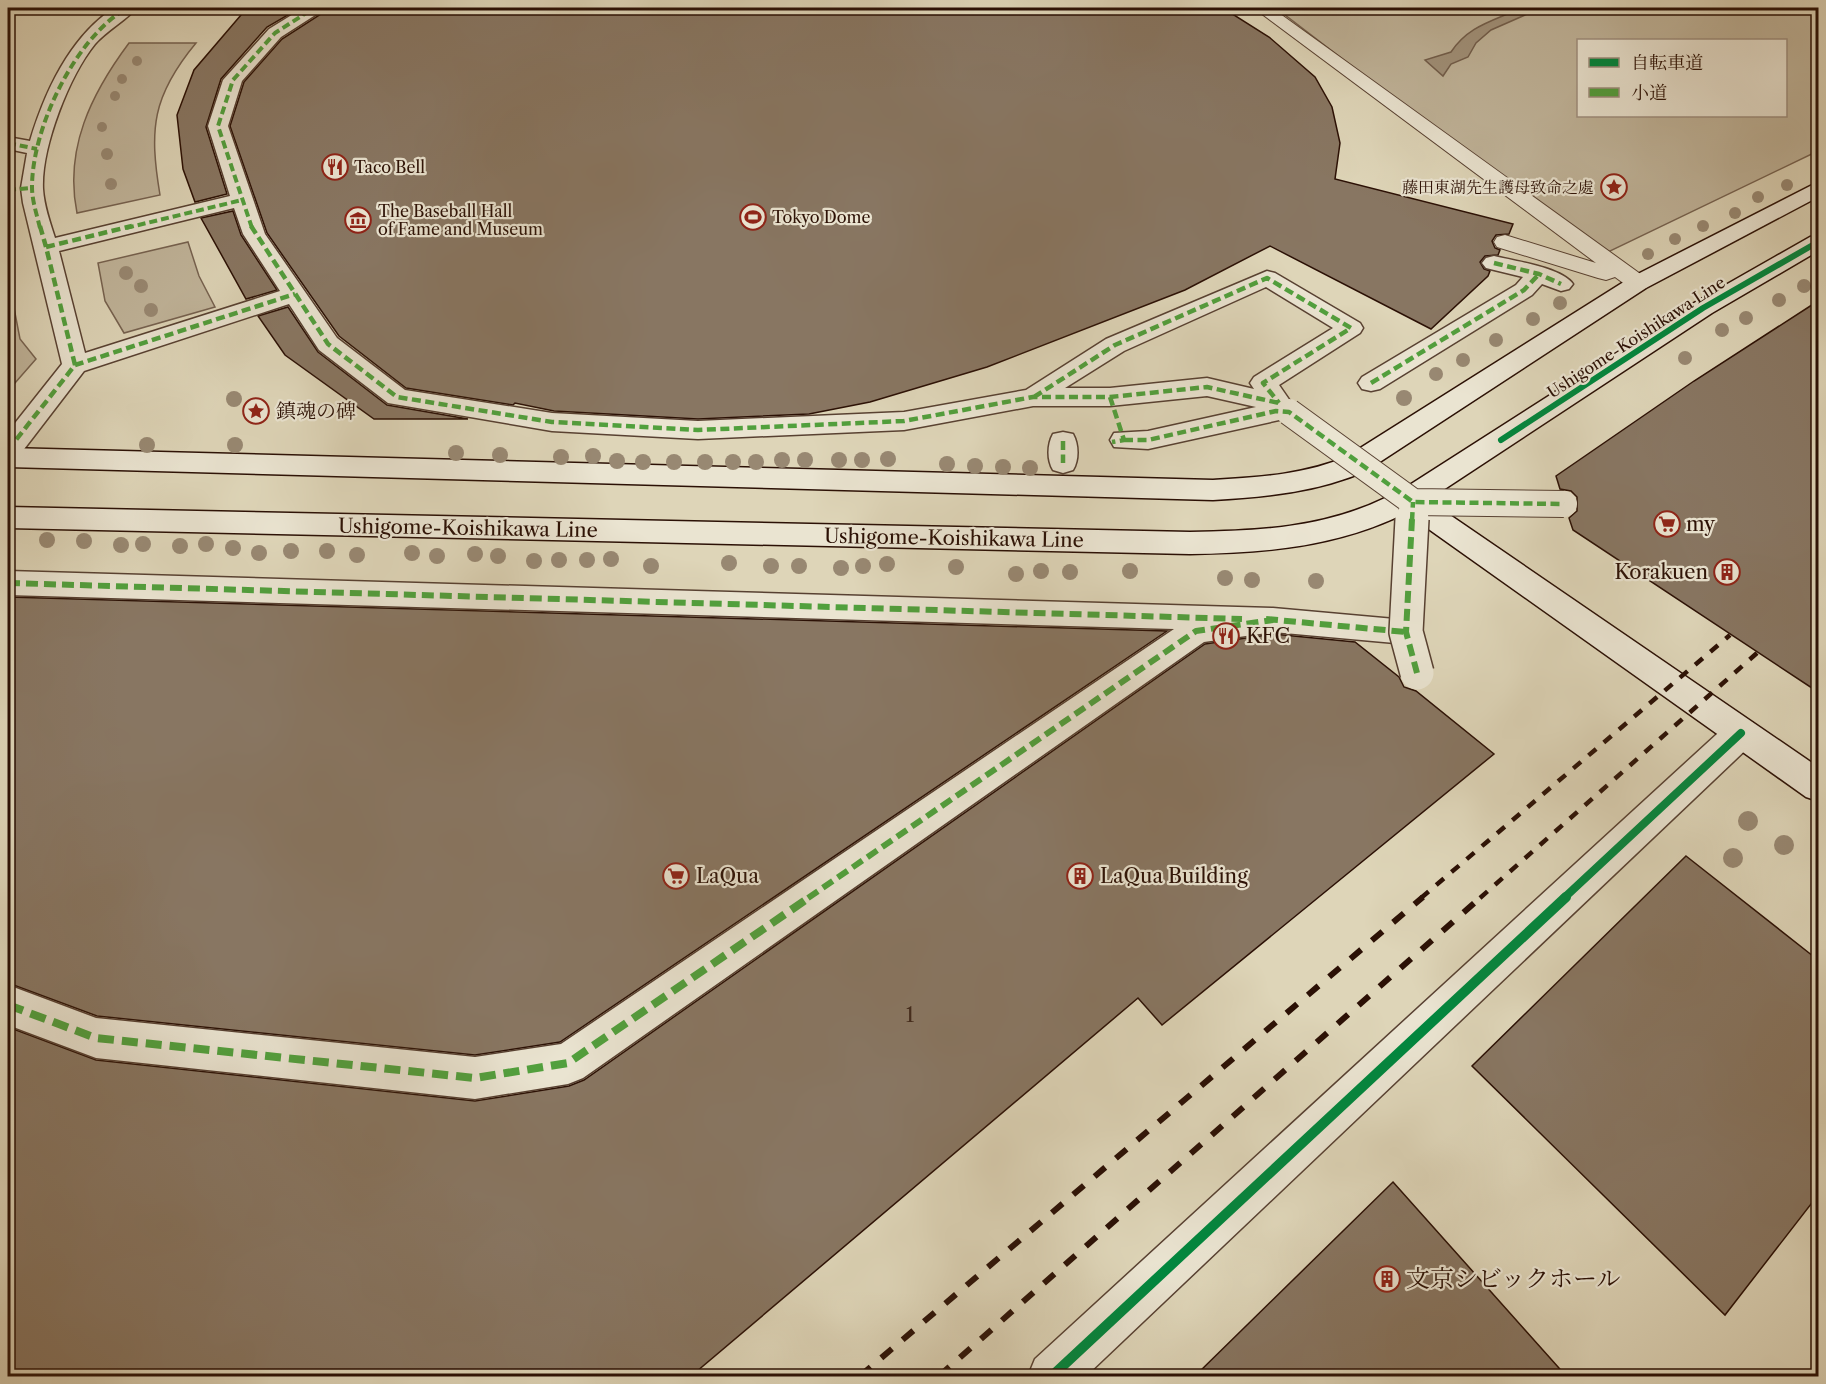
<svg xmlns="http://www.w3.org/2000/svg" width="1826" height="1384" viewBox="0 0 1826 1384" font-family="'Libre Caslon Text','Noto Serif JP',serif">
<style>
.green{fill:#c0b49a;stroke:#766250;stroke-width:1.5;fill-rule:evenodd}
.water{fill:#a1927b;stroke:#725e4c;stroke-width:1.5}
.building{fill:#887662;stroke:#2b1005;stroke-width:1.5}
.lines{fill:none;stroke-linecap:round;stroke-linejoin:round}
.lane-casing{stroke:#584132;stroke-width:2}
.street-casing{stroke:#584132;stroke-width:3}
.secondary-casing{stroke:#2b1005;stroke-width:3}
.lane{fill:#eae4d1;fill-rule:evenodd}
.street{fill:#eae4d1;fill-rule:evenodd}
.secondary{fill:#eae4d1;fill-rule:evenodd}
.rail-far1{stroke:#2b1005;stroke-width:4.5;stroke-dasharray:10 10;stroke-linecap:butt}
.rail{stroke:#2b1005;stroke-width:6;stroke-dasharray:14 14;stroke-linecap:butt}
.street-bridge-far1-casing{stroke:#584132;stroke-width:28;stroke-linecap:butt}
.street-bridge-casing{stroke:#584132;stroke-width:36;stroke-linecap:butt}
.street-bridge-far1{stroke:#eae4d1;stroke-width:26}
.street-bridge{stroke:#eae4d1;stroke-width:33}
.quiet-far3{stroke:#51a03d;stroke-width:4;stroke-dasharray:8 4;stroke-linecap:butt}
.quiet-far2{stroke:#51a03d;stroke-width:4.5;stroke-dasharray:9 4.5;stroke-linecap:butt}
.quiet-far1{stroke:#51a03d;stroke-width:6;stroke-dasharray:12 6;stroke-linecap:butt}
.quiet{stroke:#51a03d;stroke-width:8;stroke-dasharray:16 8;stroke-linecap:butt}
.cycleway-far2-casing{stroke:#eae4d1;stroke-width:9}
.cycleway-far1-casing{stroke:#eae4d1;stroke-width:11}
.cycleway-casing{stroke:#eae4d1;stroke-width:14}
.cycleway-far2{stroke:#00873e;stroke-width:6}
.cycleway-far1{stroke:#00873e;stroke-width:8}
.cycleway{stroke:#00873e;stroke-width:10}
.tree{fill:#988872}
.labels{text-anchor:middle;stroke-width:4.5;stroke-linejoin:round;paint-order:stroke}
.far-poi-label{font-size:16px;fill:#2b1005;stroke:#eae4d1;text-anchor:start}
.far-street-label{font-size:16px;fill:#2b1005;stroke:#eae4d1}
.poi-label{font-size:20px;fill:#2b1005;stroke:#eae4d1;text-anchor:start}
.street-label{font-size:20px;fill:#2b1005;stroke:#eae4d1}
.near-number-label{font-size:20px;fill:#422a1c}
.near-poi-label{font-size:24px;fill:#2b1005;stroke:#eae4d1;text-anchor:start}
</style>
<rect width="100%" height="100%" fill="#ded5b8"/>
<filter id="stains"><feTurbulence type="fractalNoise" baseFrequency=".00333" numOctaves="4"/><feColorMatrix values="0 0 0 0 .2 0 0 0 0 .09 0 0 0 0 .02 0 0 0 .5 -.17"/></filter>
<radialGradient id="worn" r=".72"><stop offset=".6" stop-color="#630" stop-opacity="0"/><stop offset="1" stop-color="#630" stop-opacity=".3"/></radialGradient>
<path class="green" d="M1276,8H1818V151L1604,254L1451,142ZM1578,40H1786V116H1578Z
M129,43H196C152,96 149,129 160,195L77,213C64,149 91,94 129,43Z
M188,242L199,276L215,307L124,333L105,301L98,263Z
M8,277L20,339L36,359L8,391Z"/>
<path class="water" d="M1521,8H1541L1491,30L1476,43L1468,57L1451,64L1443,76L1425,60L1451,52C1469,25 1494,21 1521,8Z"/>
<path class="building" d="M247,8H300L267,27L221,79L206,127L227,194L195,202L183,169L177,115L194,70Z
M325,8H1223L1269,37L1315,77L1332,107L1340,143L1335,179L1513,224L1509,234L1496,235L1492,241L1495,248L1500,250L1498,255L1485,256L1480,262L1484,269L1490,271L1488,276L1431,329L1270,246L1185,290L987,367L870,402L809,414L698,419L554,411L515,403L513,405L406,388L339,336L267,233L230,126L244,82L282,39L321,14Z
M233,211L241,235L277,290L246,299L201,218Z
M1818,301V692L1573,530L1569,518L1577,511V497L1571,491L1560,489L1556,476L1694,381Z
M288,307L318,352L387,405L468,419H374L285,355L258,316Z
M8,597L1167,631L560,1042L475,1055L97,1016L8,983Z
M1273,634L1355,642L1399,677L1404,687L1416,691L1494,754L1162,1025L1138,998L690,1377H8V1027L96,1060L475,1101L569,1086L584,1080L1205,644Z
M1686,856L1818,960V1195L1725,1315L1472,1066Z
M1393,1182L1567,1377H1194Z"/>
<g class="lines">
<g class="lane-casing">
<path id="lane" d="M1254,8H1272L1646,278L1649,283L1646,288H1630L1615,277L1606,280L1598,278L1497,247L1494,242L1497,237L1505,235L1596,263Z"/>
</g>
<g class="street-casing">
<path id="street" d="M114,8H136C128,19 106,31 95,44C69,76 41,148 43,189C44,206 50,222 55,238L230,196L208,126L223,80L269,29L303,8H323L320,12L281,37L242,81L228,126L265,234L337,338L405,390L552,413L698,421L904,412L1026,390L1106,339L1267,271L1275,273L1360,323L1363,328L1360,333L1279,385L1297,411L1293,417L1148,449L1114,447L1110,440L1114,433L1148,431L1256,407L1207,396L1110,406H1033L904,430L698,439L552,431L388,403L319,350L289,304L84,371L18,457L8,459V432L62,364L23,203L21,188L27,153L8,149V137L30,141C45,91 70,37 114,8ZM234,208L243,234L280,291L85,353L59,251ZM1266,287L1333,328L1254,377L1250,383L1254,389L1207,378L1110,388H1065L1124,351Z
M1494,256C1514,261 1561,267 1573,284L1569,289L1561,291L1542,284L1532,295L1380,389L1371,391L1362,389L1358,383L1362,377L1516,285L1523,277L1486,268L1482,263L1486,258Z
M1063,432L1073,434C1079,445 1079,460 1073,470L1063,473L1053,470C1047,460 1047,445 1053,434Z
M8,571L1273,608L1406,620L1417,623L1422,632L1417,641L1406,644L1273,632L1204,642L583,1078L568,1084L475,1099L96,1058L8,1025V985L96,1018L475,1057L561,1044L1174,629L8,595Z
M1741,719L1753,723L1758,733L1753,743L1086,1376H1028L1035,1359L1729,723Z"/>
</g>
<g class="secondary-casing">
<path id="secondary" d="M1818,182V197L1646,288L1366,471C1317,492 1266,497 1213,500L8,467V448L1213,480C1259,477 1303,475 1346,457L1630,278Z
M1818,235V251L1712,313L1428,500L1818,767V801L1806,797L1406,513C1337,547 1265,553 1190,554L8,528V507L1190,532C1258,531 1323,528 1385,498L1378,489L1382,482L1392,479L1408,486L1694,303L1810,237Z"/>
</g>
<use href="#lane" class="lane"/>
<use href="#street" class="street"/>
<use href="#secondary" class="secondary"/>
<path class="rail-far1" d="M1421,898L1730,635
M1480,898L1757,653"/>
<path class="rail" d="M860,1376L1423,897
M939,1376L1481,897"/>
<g class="street-bridge-far1-casing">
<path id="street-bridge-far1" d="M1289,412L1413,502L1564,504
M1412,521L1413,502"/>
</g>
<g class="street-bridge-casing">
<path id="street-bridge" d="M1412,519L1406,632L1417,673"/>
</g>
<use href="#street-bridge-far1" class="street-bridge-far1"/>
<use href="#street-bridge" class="street-bridge"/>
<path class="quiet-far3" d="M267,8L304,14
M8,143L37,149
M8,190L32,188
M40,228C37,215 32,201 32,187C32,128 75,38 127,8
M126,228L242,200
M252,228L218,126L233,80L275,33L314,8"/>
<path class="quiet-far2" d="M40,226L46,247
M251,226L328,344L397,397L552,422L698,430L904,421L1033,397H1110L1207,387L1279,403
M1494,263L1539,274L1561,284
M75,365L46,247L132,226
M1371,383L1524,290L1539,274
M1034,397L1115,345L1267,278L1351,328L1263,383L1279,403
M1110,397L1124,440L1112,442
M1124,440H1148L1276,411L1289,412L1413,502L1564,504
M1063,441V463
M8,450L75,365L295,294
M1412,521L1413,502"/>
<path class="quiet-far1" d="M1412,519L1406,632L1417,673
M8,583L1242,619
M1266,619L1406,632
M808,898L1196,631L1273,620"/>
<path class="quiet" d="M8,1005L96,1038L475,1078L568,1063L810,897"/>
<g class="cycleway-far2-casing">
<path id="cycleway-far2" d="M1501,440L1703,308L1818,242"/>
</g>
<g class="cycleway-far1-casing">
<path id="cycleway-far1" d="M1564,898L1741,733"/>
</g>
<g class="cycleway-casing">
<path id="cycleway" d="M1052,1376L1566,897"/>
</g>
<use href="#cycleway-far2" class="cycleway-far2"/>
<use href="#cycleway-far1" class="cycleway-far1"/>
<use href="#cycleway" class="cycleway"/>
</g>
<g class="tree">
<circle cx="137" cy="61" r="5"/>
<circle cx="122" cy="79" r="5"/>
<circle cx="115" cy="96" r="5"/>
<circle cx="102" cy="127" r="5"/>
<circle cx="107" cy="154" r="6"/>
<circle cx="111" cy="184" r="6"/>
<circle cx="1787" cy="185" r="6"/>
<circle cx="1758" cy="197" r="6"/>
<circle cx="1735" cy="213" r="6"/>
<circle cx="1703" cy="226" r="6"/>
<circle cx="1675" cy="239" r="6"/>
<circle cx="1648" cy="254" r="6"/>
<circle cx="126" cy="273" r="7"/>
<circle cx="141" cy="286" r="7"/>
<circle cx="1804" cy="286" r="7"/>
<circle cx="1779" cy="300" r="7"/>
<circle cx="1560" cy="303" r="7"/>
<circle cx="151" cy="310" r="7"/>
<circle cx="1746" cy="318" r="7"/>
<circle cx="1533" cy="319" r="7"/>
<circle cx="1722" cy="330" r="7"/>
<circle cx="1496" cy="340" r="7"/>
<circle cx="1685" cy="358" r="7"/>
<circle cx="1463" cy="360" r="7"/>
<circle cx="1436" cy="374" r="7"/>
<circle cx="1404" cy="398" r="8"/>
<circle cx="234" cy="399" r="8"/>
<circle cx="147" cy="445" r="8"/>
<circle cx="235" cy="445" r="8"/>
<circle cx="456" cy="453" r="8"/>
<circle cx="500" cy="455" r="8"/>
<circle cx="593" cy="456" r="8"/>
<circle cx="561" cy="457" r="8"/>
<circle cx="888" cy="459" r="8"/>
<circle cx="782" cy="460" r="8"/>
<circle cx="805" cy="460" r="8"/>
<circle cx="839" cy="460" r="8"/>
<circle cx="862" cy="460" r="8"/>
<circle cx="617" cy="461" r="8"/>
<circle cx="643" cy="462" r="8"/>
<circle cx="674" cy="462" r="8"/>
<circle cx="705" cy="462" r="8"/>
<circle cx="733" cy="462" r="8"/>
<circle cx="756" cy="462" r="8"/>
<circle cx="947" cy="464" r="8"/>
<circle cx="975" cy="466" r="8"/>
<circle cx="1003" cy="467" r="8"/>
<circle cx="1030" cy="468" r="8"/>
<circle cx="47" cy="540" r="8"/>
<circle cx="84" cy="541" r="8"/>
<circle cx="143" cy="544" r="8"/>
<circle cx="206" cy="544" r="8"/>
<circle cx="121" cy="545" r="8"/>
<circle cx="180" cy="546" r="8"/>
<circle cx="233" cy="548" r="8"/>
<circle cx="291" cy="551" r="8"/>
<circle cx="327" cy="551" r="8"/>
<circle cx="259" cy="553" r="8"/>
<circle cx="412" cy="553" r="8"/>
<circle cx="475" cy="554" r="8"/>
<circle cx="357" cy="555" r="8"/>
<circle cx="437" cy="556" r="8"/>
<circle cx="498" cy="556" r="8"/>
<circle cx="611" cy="559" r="8"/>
<circle cx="559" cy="560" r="8"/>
<circle cx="587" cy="560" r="8"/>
<circle cx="534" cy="561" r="8"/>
<circle cx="729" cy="563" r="8"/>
<circle cx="887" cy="564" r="8"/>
<circle cx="651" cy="566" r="8"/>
<circle cx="771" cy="566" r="8"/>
<circle cx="799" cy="566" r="8"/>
<circle cx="863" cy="566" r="8"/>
<circle cx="956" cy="567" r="8"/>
<circle cx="841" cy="568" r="8"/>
<circle cx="1041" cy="571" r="8"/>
<circle cx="1130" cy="571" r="8"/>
<circle cx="1070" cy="572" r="8"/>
<circle cx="1016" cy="574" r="8"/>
<circle cx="1225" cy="578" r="8"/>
<circle cx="1252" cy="580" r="8"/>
<circle cx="1316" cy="581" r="8"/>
<circle cx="1748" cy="821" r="10"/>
<circle cx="1784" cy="845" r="10"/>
<circle cx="1733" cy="858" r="10"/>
</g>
<defs>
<g id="restaurant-ring" transform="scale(1.35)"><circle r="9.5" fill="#eae4d1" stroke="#8f2418" stroke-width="1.5"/><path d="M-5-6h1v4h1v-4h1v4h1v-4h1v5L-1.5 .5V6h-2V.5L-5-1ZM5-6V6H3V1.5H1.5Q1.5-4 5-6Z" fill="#8f2418"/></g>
<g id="sight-ring" transform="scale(1.35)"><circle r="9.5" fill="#eae4d1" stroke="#8f2418" stroke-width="1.5"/><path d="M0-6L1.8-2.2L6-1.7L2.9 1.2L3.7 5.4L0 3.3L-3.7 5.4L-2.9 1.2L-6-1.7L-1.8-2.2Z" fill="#8f2418"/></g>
<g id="stadium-ring" transform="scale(1.35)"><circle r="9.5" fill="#eae4d1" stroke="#8f2418" stroke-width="1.5"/><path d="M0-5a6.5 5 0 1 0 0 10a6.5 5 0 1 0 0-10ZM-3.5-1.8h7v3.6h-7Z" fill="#8f2418"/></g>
<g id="museum-ring" transform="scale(1.35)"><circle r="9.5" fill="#eae4d1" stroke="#8f2418" stroke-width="1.5"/><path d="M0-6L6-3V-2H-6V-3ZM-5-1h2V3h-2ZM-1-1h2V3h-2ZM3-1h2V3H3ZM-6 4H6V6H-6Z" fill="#8f2418"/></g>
<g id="supermarket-ring" transform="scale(1.35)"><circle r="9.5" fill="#eae4d1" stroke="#8f2418" stroke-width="1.5"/><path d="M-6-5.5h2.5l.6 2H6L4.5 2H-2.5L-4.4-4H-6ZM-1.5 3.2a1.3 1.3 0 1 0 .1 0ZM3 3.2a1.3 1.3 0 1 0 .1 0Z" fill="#8f2418"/></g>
<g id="building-ring" transform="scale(1.35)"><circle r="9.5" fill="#eae4d1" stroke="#8f2418" stroke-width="1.5"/><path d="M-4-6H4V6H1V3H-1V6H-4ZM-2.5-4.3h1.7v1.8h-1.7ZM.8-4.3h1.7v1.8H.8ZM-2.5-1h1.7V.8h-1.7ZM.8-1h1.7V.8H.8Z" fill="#8f2418"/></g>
</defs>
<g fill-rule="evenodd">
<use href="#restaurant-ring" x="335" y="167"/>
<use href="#sight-ring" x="1614" y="187"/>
<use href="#stadium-ring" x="753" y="217"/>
<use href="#museum-ring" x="358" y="220"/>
<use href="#sight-ring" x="256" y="411"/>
<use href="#supermarket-ring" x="1667" y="524"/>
<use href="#building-ring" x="1727" y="572"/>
<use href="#restaurant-ring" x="1226" y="636"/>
<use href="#supermarket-ring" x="676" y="876"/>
<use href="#building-ring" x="1080" y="876"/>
<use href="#building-ring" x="1387" y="1279"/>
</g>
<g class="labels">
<g class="far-poi-label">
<text x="354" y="173">Taco Bell</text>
<text x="1594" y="193" text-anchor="end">藤田東湖先生護母致命之處</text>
<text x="378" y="217">The Baseball Hall<tspan x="378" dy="18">of Fame and Museum</tspan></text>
<text x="772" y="223">Tokyo Dome</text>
</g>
<g class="far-street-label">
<text transform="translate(1636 337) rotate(-33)" y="6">Ushigome-Koishikawa Line</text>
</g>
<g class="poi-label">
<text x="276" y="418">鎮魂の碑</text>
<text x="1686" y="531">my</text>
<text x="1708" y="579" text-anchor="end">Korakuen</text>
<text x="1246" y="643">KFC</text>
<text x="696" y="883">LaQua</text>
<text x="1100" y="883">LaQua Building</text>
</g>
<g class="street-label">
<text transform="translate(468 528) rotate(1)" y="7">Ushigome-Koishikawa Line</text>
<text transform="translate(954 538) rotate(1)" y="7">Ushigome-Koishikawa Line</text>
</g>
<g class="near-number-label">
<text x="910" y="1022">1</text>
</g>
<g class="near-poi-label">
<text x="1406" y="1287">文京シビックホール</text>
</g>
</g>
<rect width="1826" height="1384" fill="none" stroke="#ded5b8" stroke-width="30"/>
<rect x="9" y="9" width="1808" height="1366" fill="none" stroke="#2b1005" stroke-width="3"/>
<rect x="15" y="15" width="1796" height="1354" fill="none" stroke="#2b1005" stroke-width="1.5"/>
<rect x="1577" y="39" width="210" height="78" fill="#eae4d1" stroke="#9e8f7f" stroke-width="1.5"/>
<rect x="1589" y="58" width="30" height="9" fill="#00873e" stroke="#9e8f7f" stroke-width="1.5"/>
<text x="1631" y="69" font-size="18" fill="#2b1005">自転車道</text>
<rect x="1589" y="88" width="30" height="9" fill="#51a03d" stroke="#9e8f7f" stroke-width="1.5"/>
<text x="1631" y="99" font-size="18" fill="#2b1005">小道</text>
<rect width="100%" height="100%" filter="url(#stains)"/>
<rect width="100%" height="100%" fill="url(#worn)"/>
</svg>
